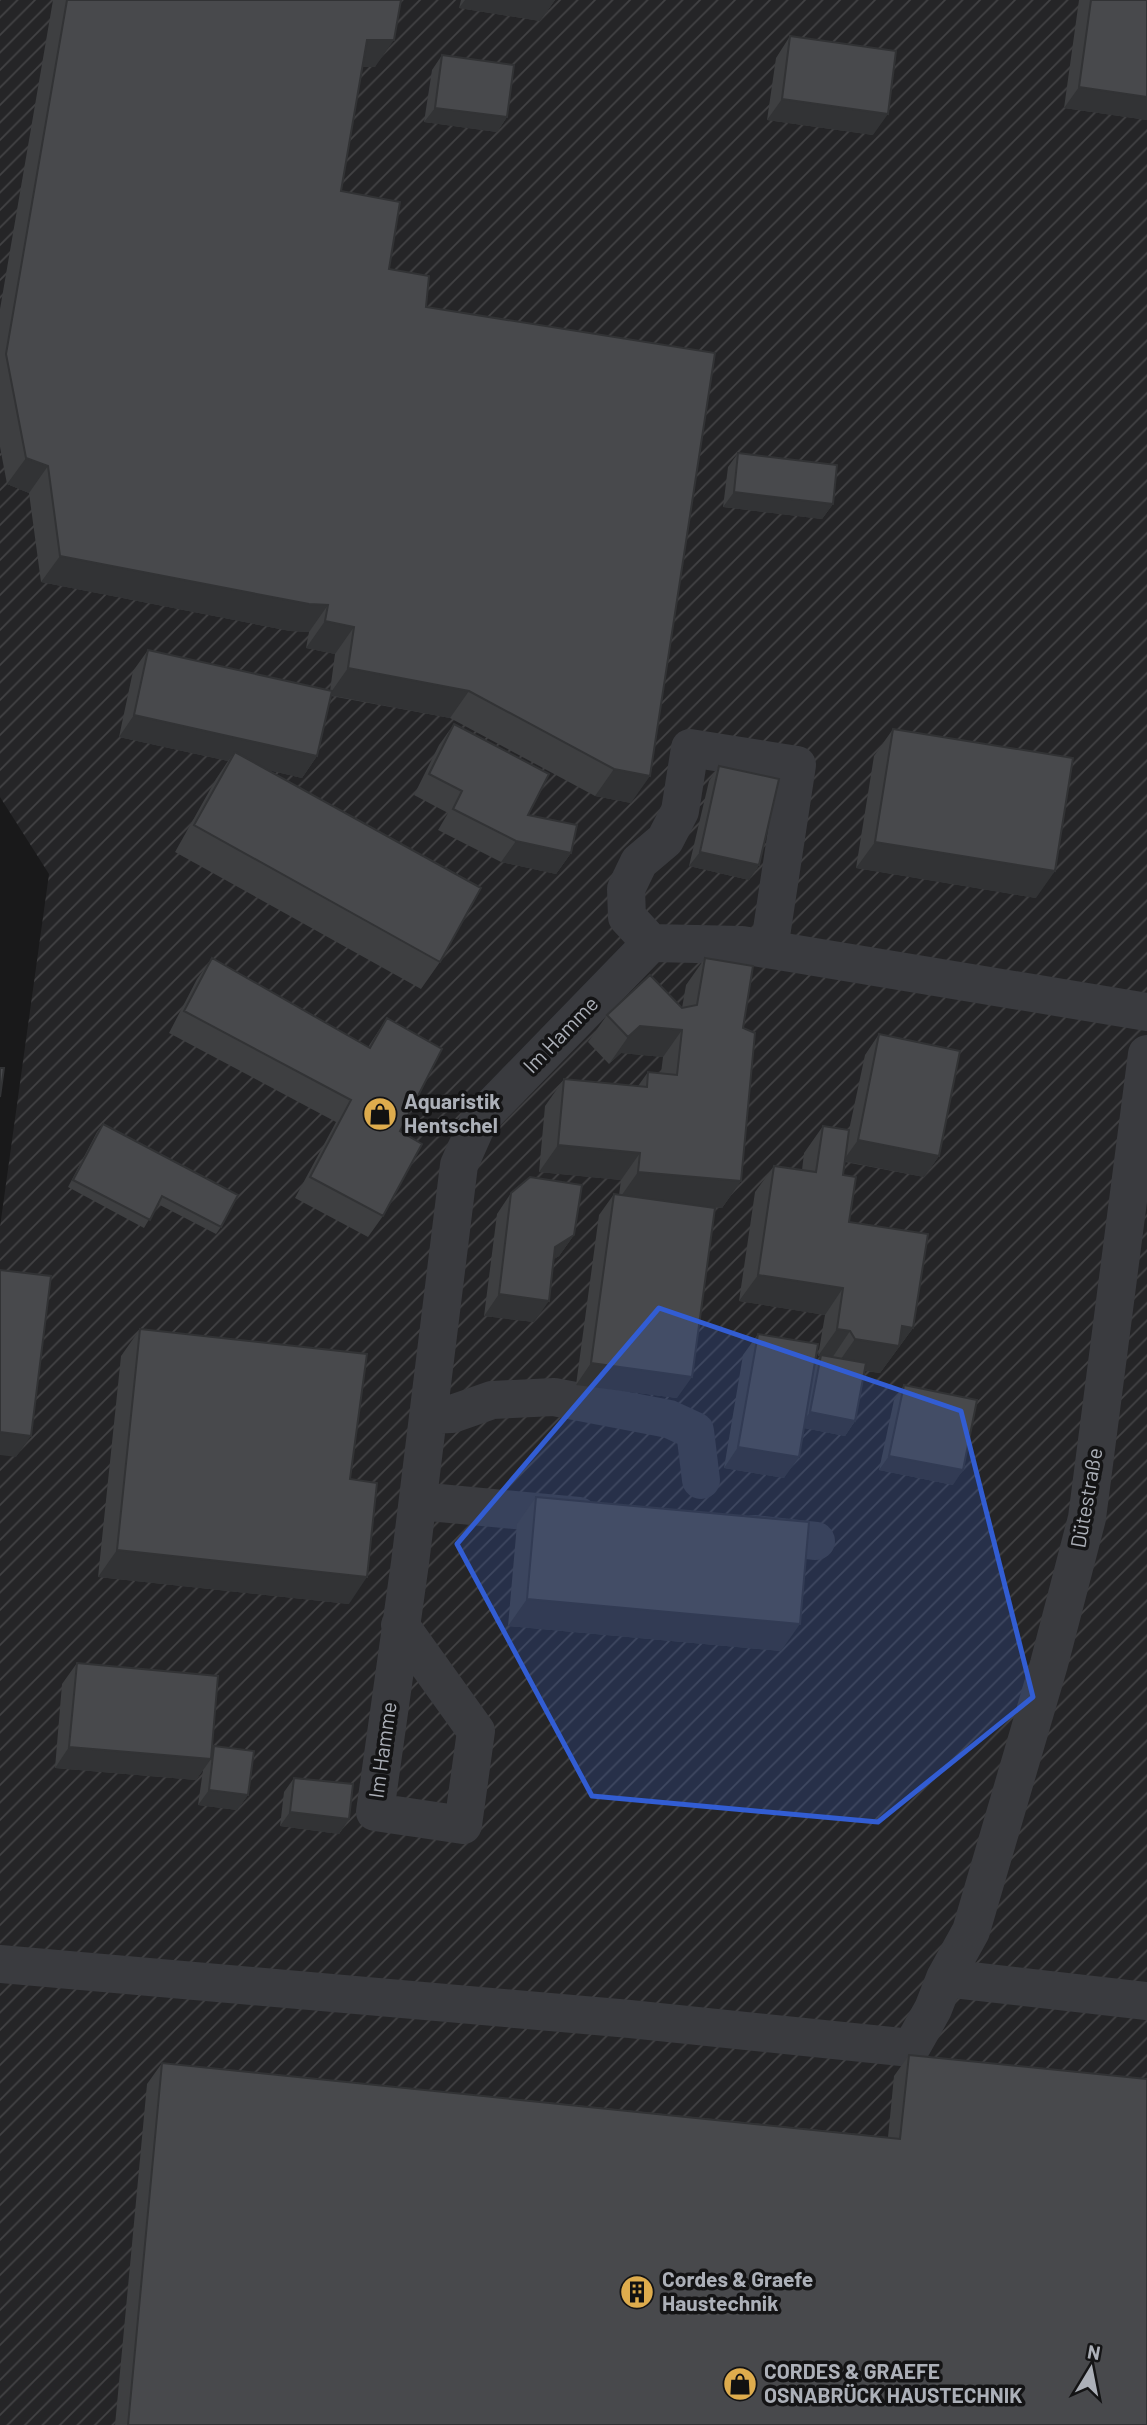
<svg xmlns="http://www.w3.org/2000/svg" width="1147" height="2425" viewBox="0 0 1147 2425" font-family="Barlow,sans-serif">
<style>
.industrial{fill:url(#industrial-furrows)}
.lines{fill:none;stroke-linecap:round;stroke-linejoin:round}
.minor{stroke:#3a3b3f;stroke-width:38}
.wall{fill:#3e3f41}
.shaded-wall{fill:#323335}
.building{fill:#48494c;stroke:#323335;stroke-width:2}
.marked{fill:#325dd3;fill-opacity:0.2;stroke:#325dd3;stroke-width:5;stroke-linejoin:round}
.labels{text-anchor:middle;stroke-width:7;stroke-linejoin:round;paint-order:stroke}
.street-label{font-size:21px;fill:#acb0b8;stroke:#141415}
.poi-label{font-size:21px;font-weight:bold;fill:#acb0b8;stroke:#141415;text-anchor:start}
</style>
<defs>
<pattern id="industrial-furrows" width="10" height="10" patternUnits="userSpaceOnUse" patternTransform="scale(1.75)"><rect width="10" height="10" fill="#252527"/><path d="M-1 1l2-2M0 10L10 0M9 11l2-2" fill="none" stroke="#424244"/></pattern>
</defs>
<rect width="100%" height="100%" fill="#19191a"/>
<path class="industrial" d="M0,0H1147V2425H0V1227L49,874L0,797Z"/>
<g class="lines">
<path class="minor" d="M651,943L627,917L626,889L639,862L665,840L680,811L690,748L797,765L769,949
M429,1415L452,1414L492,1400L554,1397L669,1419L695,1431L701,1480
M418,1501L579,1516
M754,1534L816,1541
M400,1625L476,1731L463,1825L375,1812L410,1563L459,1165L479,1120L651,943L742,945L1147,1012
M0,1964L630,2019L911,2048L933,2009L945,1978L971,1931L1049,1664L1087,1518L1147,1054
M945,1978L1147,2001"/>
</g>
<path class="wall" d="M53,0H401L375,67H362L341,191L389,269L426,307L631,803L595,796L450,718L331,696L317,756L302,778L268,770L440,962L421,989L175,852L216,779L228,761L119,737L133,671L148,650L330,691L335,654L306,648L309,632L290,631L41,582L29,493L7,484L0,447V309Z
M461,0H555L540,21L459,8Z
M1079,0H1147V120L1064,108Z
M790,36L873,135L767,120L776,58Z
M442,55L507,117L497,132L424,122L432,70Z
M738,453L833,504L822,519L723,507L728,467Z
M454,724L528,815L571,853L556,874L501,862L438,830L448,813L414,795L439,745Z
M893,729L1036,898L856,868L874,756Z
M719,766L759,865L749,880L689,866L709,781Z
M212,958L368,1047L387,1018L400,1131L383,1216L368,1237L295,1198L336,1122L169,1033L197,979Z
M705,958L743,1028L741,1181L722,1208H715L677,1398L576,1385L599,1215L614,1194L619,1195L621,1180L539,1172L545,1106L564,1079L638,1086L648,1072L661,1073L663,1057L621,1053L609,1064L588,1042L607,1015L682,1008L686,985Z
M879,1034L939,1156L924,1177L845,1162L843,1175L849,1222L913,1328L880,1373L865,1371L855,1421L845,1436L804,1428L784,1478L724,1468L743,1355L758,1334L815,1362L820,1356H818L825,1315L739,1301L755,1192L774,1166L802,1170L804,1153L823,1126L849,1130L865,1055Z
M103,1124L221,1227L216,1234L158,1204L144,1228L68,1187L97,1132Z
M511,1193L574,1235L559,1256L554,1259L534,1322L484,1316L497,1214Z
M140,1329L350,1479L349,1604L98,1577L121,1356Z
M904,1385L953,1485L879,1470L894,1400Z
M536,1497L781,1651L508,1626L517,1524Z
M77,1663L211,1750L214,1746L248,1795L237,1810L198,1805L203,1770L196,1780L55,1768L62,1684Z
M294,1778L349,1819L339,1834L280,1826L284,1792Z
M909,2055L1147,2425H115L147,2084L162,2063L888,2137L894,2076Z"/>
<path class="shaded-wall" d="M465,0H555L540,21L459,8Z
M367,40H394L375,67H348Z
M1079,87L1147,97V120L1064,108Z
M782,99L888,114L873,135L767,120Z
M435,108L507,117L497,132L424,122Z
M26,458L48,466L29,493L7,484Z
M734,492L833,504L822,519L723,507Z
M60,556L328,605L309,632L290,631L41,582Z
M325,621L354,627L335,654L306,648Z
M348,668L469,691L450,718L329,695Z
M134,715L317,756L302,778L229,761L235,752L228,761L119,737Z
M614,769L650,776L631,803L595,796Z
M516,841L571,853L556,874L501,862Z
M875,842L1055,871L1036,898L856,868Z
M700,852L759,865L749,880L689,866Z
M640,1026L682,1030L663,1057L621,1053L609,1064L628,1037Z
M858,1140L939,1156L924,1177L843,1161Z
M558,1145L640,1153L621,1180L539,1172Z
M638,1172L741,1181L722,1208L619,1199Z
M574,1235L559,1256L540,1268L555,1247Z
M758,1275L843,1288L825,1315L739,1301Z
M499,1294L549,1301L534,1322L484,1316Z
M902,1326L913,1328L880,1373L836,1366L855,1339Z
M837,1329L850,1331L832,1358L818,1356Z
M591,1363L692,1377L677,1398L576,1385Z
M810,1412L855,1421L845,1436L799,1427Z
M0,1432L31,1436L16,1457L0,1455Z
M738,1447L799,1457L784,1478L724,1468Z
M889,1456L963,1470L953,1485L879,1470Z
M117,1550L367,1577L349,1604L98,1577Z
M527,1599L800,1624L781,1651L508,1626Z
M69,1747L211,1759L196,1780L55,1768Z
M209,1790L248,1795L237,1810L198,1805Z
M290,1812L349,1819L339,1834L280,1826Z"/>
<path class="building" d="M67,0H401L394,40H367L341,191L400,202L389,269L429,276L426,307L715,353L650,776L614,769L469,691L348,668L354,627L325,621L328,605L309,604L60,556L48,466L26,458L6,354Z
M1091,0H1147V97L1079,87Z
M790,36L896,51L888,114L782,99Z
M442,55L514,65L507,117L435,108Z
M738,453L837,465L833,504L734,492Z
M148,650L332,691L317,756L134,715Z
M454,724L549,774L528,815L577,825L571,853L516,841L453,809L462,791L429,774Z
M893,729L1073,758L1055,871L875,842Z
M235,752L481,888L440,962L194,825Z
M719,766L779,779L759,865L700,852Z
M212,958L370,1048L387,1018L442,1049L400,1131L422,1144L383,1216L310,1177L351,1100L184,1011Z
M705,958L753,966L743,1028L755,1033L741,1181L638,1172L640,1153L558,1145L564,1079L647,1087L648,1072L677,1075L682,1030L640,1026L628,1037L607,1015L650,975L682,1008L697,1005Z
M879,1034L960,1051L939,1156L858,1140Z
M0,1068H4L0,1097Z
M103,1124L238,1195L221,1227L162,1196L150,1220L73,1180Z
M823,1126L849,1130L843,1175L856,1177L849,1222L928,1234L913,1328L902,1326L899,1346L855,1339L850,1331L837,1329L843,1288L758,1275L774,1166L816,1172Z
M530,1177L582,1185L574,1235L555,1247L549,1301L499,1294L511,1193Z
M614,1194L715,1208L692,1377L591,1363Z
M0,1270L51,1276L31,1436L0,1432Z
M140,1329L367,1354L350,1479L377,1483L367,1577L117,1550Z
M758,1334L818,1344L799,1457L738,1447Z
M821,1355L866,1363L855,1421L810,1412Z
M904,1385L977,1400L963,1470L889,1456Z
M536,1497L809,1522L800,1624L527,1599Z
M77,1663L218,1676L211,1759L69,1747Z
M214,1746L254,1751L248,1795L209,1790Z
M294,1778L353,1784L349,1819L290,1812Z
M909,2055L1147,2079V2425H128L162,2063L900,2139Z"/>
<path class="marked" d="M659,1308L961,1411L1033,1697L878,1822L592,1796L457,1544Z"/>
<defs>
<g id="shop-disc" transform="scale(1.75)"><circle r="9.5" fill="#deac4d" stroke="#141415"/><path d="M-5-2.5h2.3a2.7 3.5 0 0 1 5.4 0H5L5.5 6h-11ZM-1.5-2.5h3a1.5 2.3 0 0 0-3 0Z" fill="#111"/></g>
<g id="building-disc" transform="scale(1.75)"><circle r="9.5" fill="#deac4d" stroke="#141415"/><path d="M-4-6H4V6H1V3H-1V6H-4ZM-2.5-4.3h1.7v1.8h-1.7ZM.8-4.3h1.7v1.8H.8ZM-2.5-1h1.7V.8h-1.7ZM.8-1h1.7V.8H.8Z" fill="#111"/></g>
</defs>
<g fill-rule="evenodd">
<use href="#shop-disc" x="380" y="1114"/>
<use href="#building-disc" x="637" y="2292"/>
<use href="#shop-disc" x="740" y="2384"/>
</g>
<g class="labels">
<g class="street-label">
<text transform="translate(561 1035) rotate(-46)" y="7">Im Hamme</text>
<text transform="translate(1087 1498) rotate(-80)" y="7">Dütestraße</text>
<text transform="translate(383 1750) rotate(-82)" y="7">Im Hamme</text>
</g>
<g class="poi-label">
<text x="404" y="1109">Aquaristik<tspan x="404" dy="24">Hentschel</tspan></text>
<text x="662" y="2287">Cordes &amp; Graefe<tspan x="662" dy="24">Haustechnik</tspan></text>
<text x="764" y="2379">CORDES &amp; GRAEFE<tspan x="764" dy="24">OSNABRÜCK HAUSTECHNIK</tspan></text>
</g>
</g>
<g transform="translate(1091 2369) rotate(10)" stroke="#141415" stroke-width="5" paint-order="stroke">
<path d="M0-5L12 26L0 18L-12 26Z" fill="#acb0b8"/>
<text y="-10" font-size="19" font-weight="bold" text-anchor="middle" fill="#acb0b8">N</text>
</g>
</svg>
